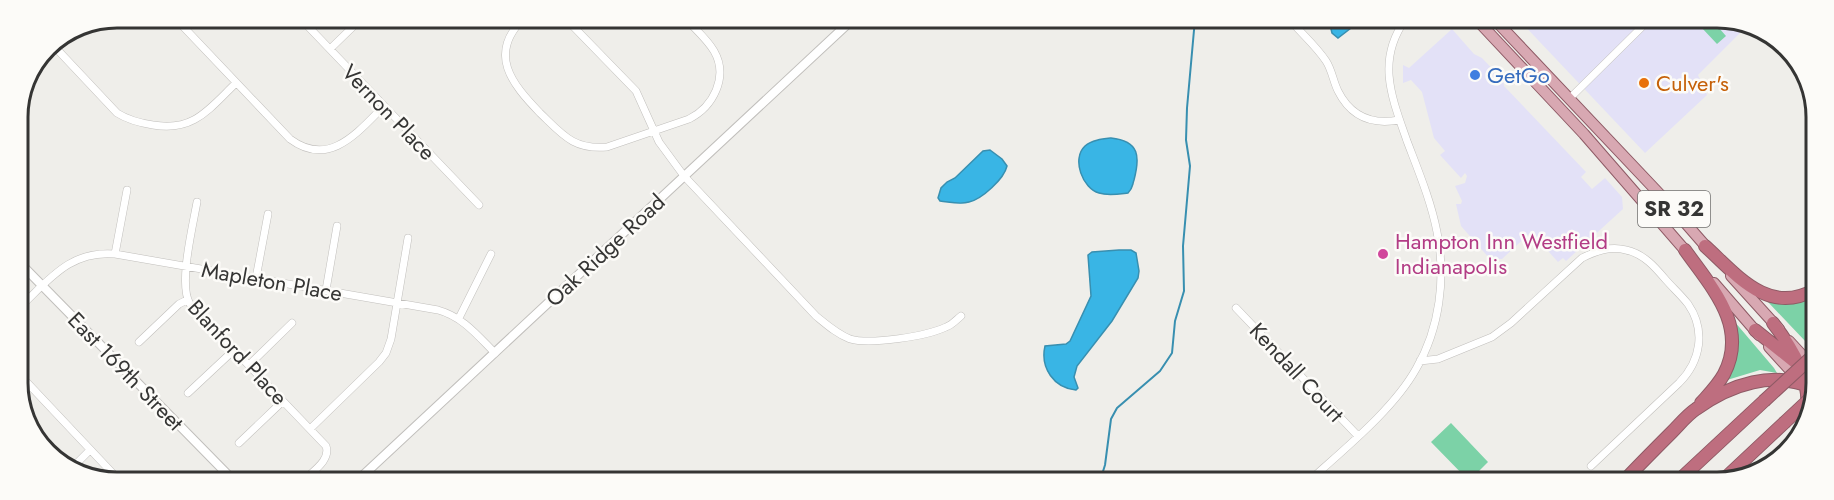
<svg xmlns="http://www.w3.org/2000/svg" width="1834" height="500" viewBox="0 0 1834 500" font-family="Jost,sans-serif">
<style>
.commercial{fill:#e3e1f7}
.green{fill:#7cd2a7}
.water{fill:#39b5e5;stroke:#388fb0;stroke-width:1.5}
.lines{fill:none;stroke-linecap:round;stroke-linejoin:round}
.stream{stroke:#388fb0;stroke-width:2}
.minor-casing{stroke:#c1bfbc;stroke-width:8}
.tertiary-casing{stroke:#c1bfbc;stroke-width:10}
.primary-casing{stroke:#8e5a65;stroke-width:12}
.motorway-casing{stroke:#8e5a65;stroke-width:14}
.minor{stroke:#fff;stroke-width:7}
.tertiary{stroke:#fff;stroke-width:8}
.primary{stroke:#d8a8b2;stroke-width:10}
.motorway{stroke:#be6e7f;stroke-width:12}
.motorway-bridge-casing{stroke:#8e5a65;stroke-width:14;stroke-linecap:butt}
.motorway-bridge{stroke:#be6e7f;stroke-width:12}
.shop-dot{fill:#3f7fe0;stroke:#fcfbf8;stroke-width:2}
.food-dot{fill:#e8710a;stroke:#fcfbf8;stroke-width:2}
.hotel-dot{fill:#d1479c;stroke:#fcfbf8;stroke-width:2}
.labels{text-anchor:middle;stroke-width:5;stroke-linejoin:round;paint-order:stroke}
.shield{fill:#fcfbf8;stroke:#71706f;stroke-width:1.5}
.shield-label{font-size:21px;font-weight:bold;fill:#353534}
.shop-label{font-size:22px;fill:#366cbe;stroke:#fcfbf8;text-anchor:start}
.food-label{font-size:22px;fill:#c56008;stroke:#fcfbf8;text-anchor:start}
.street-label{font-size:22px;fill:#353534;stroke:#fcfbf8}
.hotel-label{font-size:22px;fill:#b23c85;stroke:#fcfbf8;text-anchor:start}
.rim{fill:none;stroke:#353534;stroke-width:3}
</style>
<rect width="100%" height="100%" fill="#efeeea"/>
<path class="commercial" d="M1519,20H1737L1747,26L1698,75L1707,95L1645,153Z
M1452,29L1474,54L1482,58L1503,80L1504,86L1586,172L1581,177L1592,189L1605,178L1622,197L1623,209L1566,261L1563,258L1558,262L1531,232L1502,259H1490L1461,226L1456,204H1461L1462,201L1455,186L1465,183L1467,176L1465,173L1461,178L1440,155L1445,151L1434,138L1422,92L1411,80L1403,83V65L1409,68Z"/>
<path class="green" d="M1710,20H1712L1726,36L1717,44L1701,27Z
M1814,296L1805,322L1806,342L1768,302V299Z
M1734,321L1774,368L1777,373L1760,370L1727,380Z
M1451,423L1488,462L1469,481L1431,442Z"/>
<path class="water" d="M1339,19L1356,20L1351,28L1338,38L1332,33L1331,29Z
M1111,138C1140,141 1140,157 1134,180C1132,186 1133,188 1128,193C1119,194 1108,196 1099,193C1083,189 1071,159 1085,146C1092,140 1102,139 1111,138Z
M990,150L1002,159L1007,166C1004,179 982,199 969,202C960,205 950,202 940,201L938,198L941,188L947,182L955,178L983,151Z
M1119,250H1131L1136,253L1139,271L1138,278L1112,321L1077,366L1074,377L1078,388L1076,390C1054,388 1040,368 1045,346L1066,344L1070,341L1091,296L1088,255L1092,252Z"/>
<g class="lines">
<path class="stream" d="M1100,481L1105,465L1111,419L1117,408L1160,371L1172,353L1175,321L1184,291L1183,246L1190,166L1186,140L1187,108L1195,19"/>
<g class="minor-casing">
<path id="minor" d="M175,18L290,139C329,168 357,133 384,106
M300,18L479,205
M524,18C487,54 512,84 540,113C562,134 573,150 607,147L689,119C713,107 729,77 714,51C707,39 695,29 686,19
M566,19L636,91L659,142L684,176L816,316C827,325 837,334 850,339C871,345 927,336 946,327C952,325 956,320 961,316
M1289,19C1301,33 1316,46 1326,61C1332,70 1333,81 1338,91C1351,117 1372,125 1399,120
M53,45L117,113C128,120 140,123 153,125C194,132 209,109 236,83
M330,49L362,18
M1569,99L1649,20
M197,202C193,225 178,285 190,304L326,446C331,460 313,471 304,480
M115,254L127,190
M256,278L268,214
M326,290L337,226
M19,308C49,280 70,250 115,254L438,310C463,317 477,335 495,353
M1236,308L1358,436
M459,318L491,254
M139,342L179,304L187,300
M1420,361L1438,359L1492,337L1511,323L1582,258C1596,251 1610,246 1626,250C1644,254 1655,267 1666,280C1673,288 1681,295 1688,304C1706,330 1701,361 1679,383L1591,466
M249,365L292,323
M20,375L119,480
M188,393L234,350
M310,429L379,362L386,353L391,339L408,238
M239,443L283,401
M73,467L90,450
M1309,481C1344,449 1393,410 1416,369C1440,328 1446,278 1437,232C1431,201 1418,170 1407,141C1392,98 1376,61 1405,20"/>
</g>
<g class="tertiary-casing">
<path id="tertiary" d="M19,262L233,480
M358,480L853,19"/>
</g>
<g class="primary-casing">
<path id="primary" d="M1477,20L1584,134L1690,256
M1495,20L1668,203L1709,250
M1731,276L1779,329
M1714,283L1759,335
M1789,341L1813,367
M1769,347L1799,380"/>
</g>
<g class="motorway-casing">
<path id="motorway" d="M1705,246C1736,274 1768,316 1814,290
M1685,250C1711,287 1749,326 1724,374C1718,385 1709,394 1701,403
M1773,323C1793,349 1813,382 1806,416
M1755,330L1800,366L1814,373
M1814,365L1812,341L1814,327
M1623,482C1639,465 1656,448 1672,432C1680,424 1687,415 1696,409C1731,384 1773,370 1814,388
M1677,482L1764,401
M1721,482L1784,423"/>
</g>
<use href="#minor" class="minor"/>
<use href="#tertiary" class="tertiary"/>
<use href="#primary" class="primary"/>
<use href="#motorway" class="motorway"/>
<g class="motorway-bridge-casing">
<path id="motorway-bridge" d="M1764,401L1814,355
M1784,423L1814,395"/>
</g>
<use href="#motorway-bridge" class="motorway-bridge"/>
</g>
<circle class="shop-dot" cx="1475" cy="75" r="6"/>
<circle class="food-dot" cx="1644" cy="83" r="6"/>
<circle class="hotel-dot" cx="1383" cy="254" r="6"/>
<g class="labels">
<rect class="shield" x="1638" y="191" width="72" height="36" rx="4.5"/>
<g class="shield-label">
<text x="1674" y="216">SR 32</text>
</g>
<g class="shop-label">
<text x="1487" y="83">GetGo</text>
</g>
<g class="food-label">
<text x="1656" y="91">Culver's</text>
</g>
<g class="street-label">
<text transform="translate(389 112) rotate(46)" y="8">Vernon Place</text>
<text transform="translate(605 250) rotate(-43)" y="8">Oak Ridge Road</text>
<text transform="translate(272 281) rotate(10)" y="8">Mapleton Place</text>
<text transform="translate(238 352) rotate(47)" y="8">Blanford Place</text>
<text transform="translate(126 371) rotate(46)" y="8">East 169th Street</text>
<text transform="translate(1297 372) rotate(47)" y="8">Kendall Court</text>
</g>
<g class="hotel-label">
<text x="1395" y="249">Hampton Inn Westfield<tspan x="1395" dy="25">Indianapolis</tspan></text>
</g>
</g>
<path d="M0 0H1834V500H0ZM117 28H1717A89 89 0 0 1 1806 117V383A89 89 0 0 1 1717 472H117A89 89 0 0 1 28 383V117A89 89 0 0 1 117 28Z" fill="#fcfbf8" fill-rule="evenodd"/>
<path class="rim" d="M117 28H1717A89 89 0 0 1 1806 117V383A89 89 0 0 1 1717 472H117A89 89 0 0 1 28 383V117A89 89 0 0 1 117 28Z"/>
</svg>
